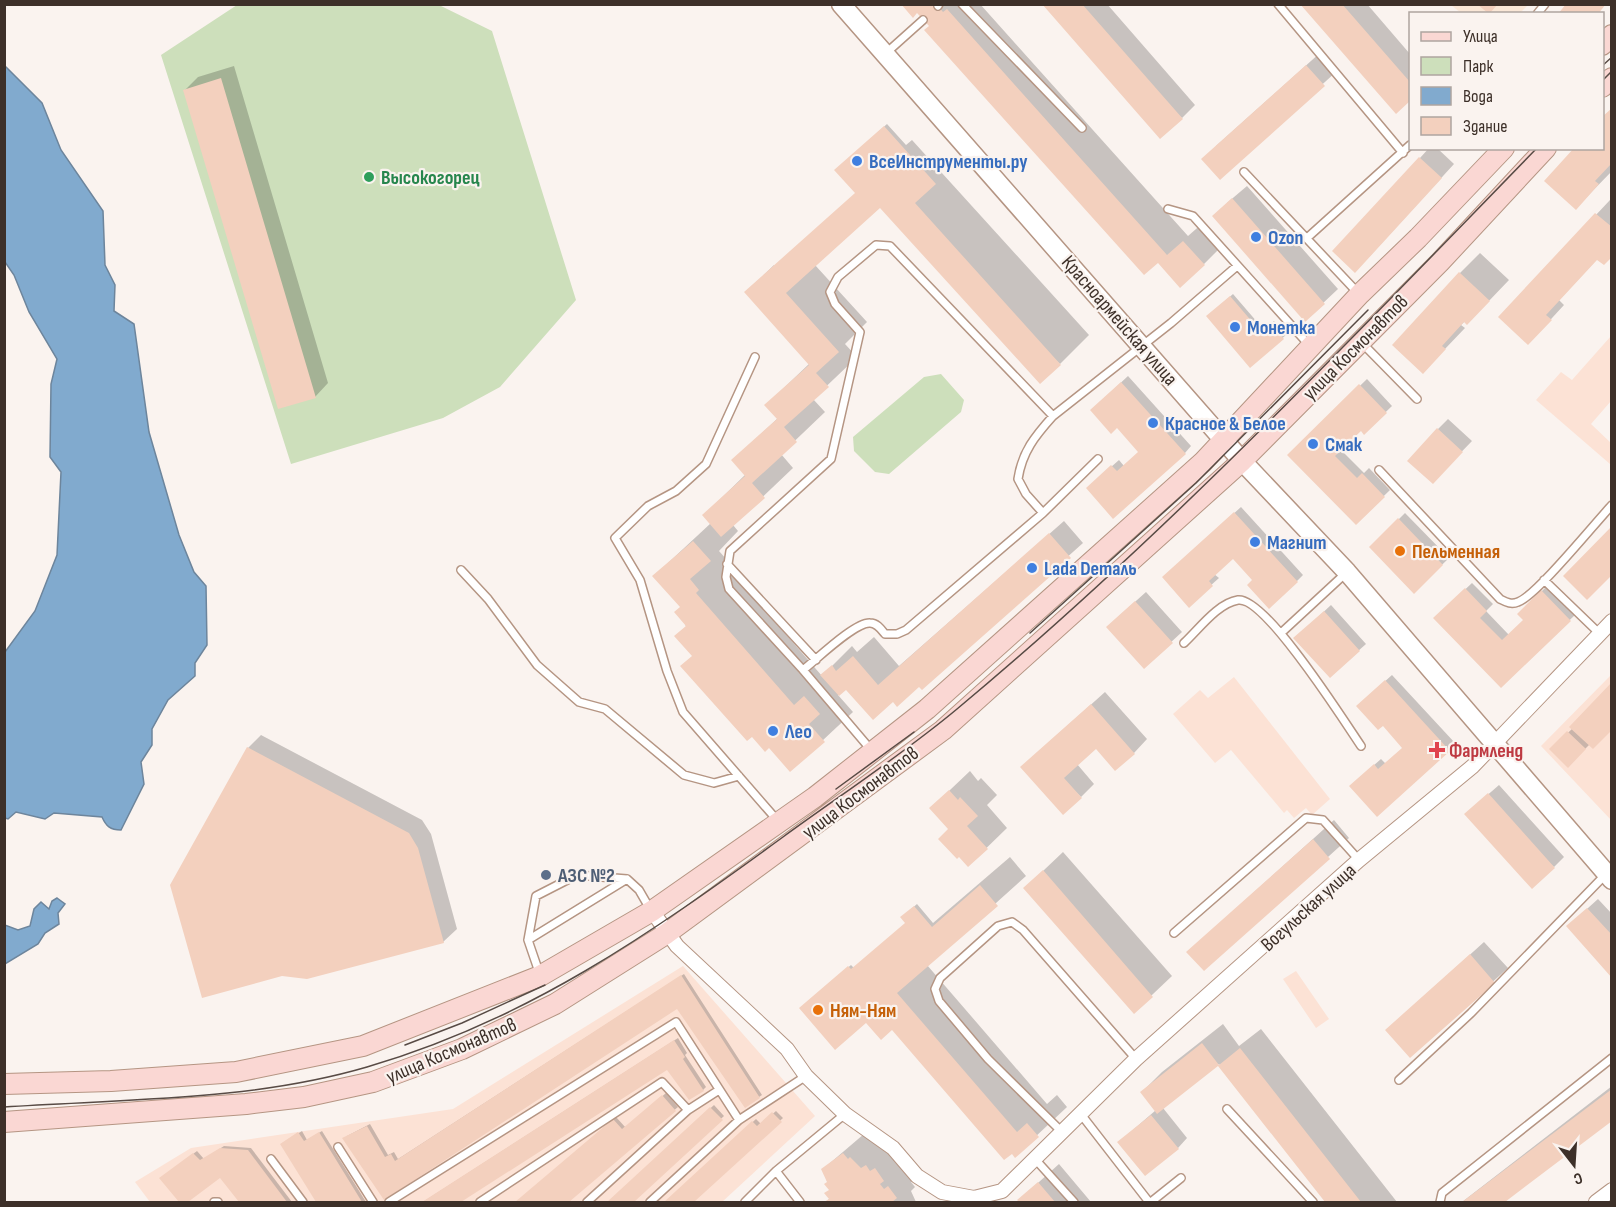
<svg xmlns="http://www.w3.org/2000/svg" width="1616" height="1207" viewBox="0 0 1616 1207" font-family="'Sofia Sans Condensed',sans-serif">
<style>
.built{fill:#fce2d5}
.medical{fill:#fae7d7}
.green{fill:#cddfbb}
.water{fill:#81aace;stroke:#6d859c;stroke-width:1.5}
.shadow{fill:#0003}
.building{fill:#f3d0be}
.lines{fill:none;stroke-linecap:round;stroke-linejoin:round}
.service-casing{stroke:#b59583;stroke-width:10}
.minor-casing{stroke:#b59583;stroke-width:16}
.tertiary-casing{stroke:#b59583;stroke-width:21}
.secondary-casing{stroke:#b59583;stroke-width:22}
.service{stroke:#fff;stroke-width:7}
.minor{stroke:#fff;stroke-width:14}
.tertiary{stroke:#fff;stroke-width:18}
.secondary{stroke:#fad7d3;stroke-width:20}
.tram{stroke:#584b45;stroke-width:1.5}
.shop-dot{fill:#3f7fe0;stroke:#faf3ef;stroke-width:2}
.leisure-dot{fill:#2e9e5b;stroke:#faf3ef;stroke-width:2}
.food-dot{fill:#e8710a;stroke:#faf3ef;stroke-width:2}
.health-dot{fill:#e0444e;stroke:#faf3ef;stroke-width:2}
.service-dot{fill:#5c6f8a;stroke:#faf3ef;stroke-width:2}
.labels{text-anchor:middle;stroke-width:4.5;stroke-linejoin:round;paint-order:stroke}
.shop-label{font-size:20px;font-weight:bold;fill:#366cbe;stroke:#faf3ef;text-anchor:start}
.leisure-label{font-size:20px;font-weight:bold;fill:#27864d;stroke:#faf3ef;text-anchor:start}
.street-label{font-size:20px;fill:#3d3029;stroke:#faf3ef}
.food-label{font-size:20px;font-weight:bold;fill:#c56008;stroke:#faf3ef;text-anchor:start}
.health-label{font-size:20px;font-weight:bold;fill:#be3a42;stroke:#faf3ef;text-anchor:start}
.service-label{font-size:20px;font-weight:bold;fill:#4e5e75;stroke:#faf3ef;text-anchor:start}
</style>
<rect width="100%" height="100%" fill="#faf3ef"/>
<path class="built" d="M1611,336V401L1591,424L1611,443L1610,464L1536,400L1561,372L1572,380Z
M1611,675V820L1541,746Z
M1234,677L1330,799L1312,815L1306,808L1294,818L1287,810L1284,813L1231,750L1215,763L1173,714L1200,690L1208,698Z
M683,966L815,1116L722,1202H150L135,1182L191,1148L453,1109Z
M1296,971L1329,1019L1316,1028L1283,979Z"/>
<path class="medical" d="M1451,5H1528L1519,14L1461,13Z"/>
<path class="green" d="M237,5H439L492,31L576,300L500,387L443,418L291,464L161,55Z
M941,374L964,400L961,412L889,474L875,472L854,451L853,437L924,377Z"/>
<path class="water" d="M4,65L42,103L61,150L103,211L105,265L115,285L114,311L134,324L149,432L179,535L194,572L206,586L207,645L195,663V676L168,700L152,729V745L141,762L144,784L121,830C110,830 106,826 102,817L54,813L45,819L16,812L8,819L5,818V652L35,611L57,555L61,472L50,457L51,384L57,359L29,312L14,275L5,262Z
M57,898L65,904L58,913L59,924L45,933L38,944L5,964V925L18,930L30,926L34,909L41,902L49,909L52,901Z"/>
<path class="shadow" d="M903,4H980L1188,236L1204,222L1224,244L1204,264L1158,261L918,11Z
M1044,4H1107L1195,105L1182,118Z
M1302,4H1367L1410,54V99L1396,112Z
M1321,52L1337,71L1220,178L1216,146Z
M234,66L328,383L315,397L185,90L198,77Z
M1612,110V171L1576,208L1602,148Z
M887,124L906,145L912,140L1089,335L1060,364L881,206L815,265L867,322L845,344L857,357L813,399L825,412L781,454L793,468L733,525L738,531L719,551L727,560L724,563L822,676L852,646L857,652L874,637L899,666L1064,521L1083,543L922,687L919,685L893,700L846,688L838,695L853,712L791,770L693,655L681,607L654,576L711,523L704,515L746,474L733,460L778,418L766,405L810,363L746,292L774,265V268L861,189L836,170Z
M1429,148H1437L1454,164L1368,258L1420,158Z
M1247,186L1338,289L1305,320L1227,203Z
M1610,200L1612,255L1598,258L1559,300L1564,305L1541,330L1500,317Z
M1480,253L1509,280L1487,303L1465,321L1461,325L1465,328L1423,372L1460,273Z
M1233,294L1264,330L1274,321L1286,335L1250,366L1208,316Z
M1128,376L1191,446L1185,453L1094,482L1119,460L1124,466L1140,452L1098,404Z
M1367,379L1392,406L1364,433L1361,429L1340,449L1364,473L1369,468L1390,490L1356,523L1289,455Z
M1448,419L1472,441L1442,472L1438,429Z
M1241,507L1303,575L1297,581L1254,580L1233,557L1214,574L1219,578L1189,605L1170,571Z
M1405,513L1449,558L1414,592L1371,547Z
M1472,583L1493,604L1486,611L1509,635L1525,620L1519,614L1548,585L1576,614L1501,686L1435,618Z
M1146,592L1182,632L1144,667L1118,617Z
M1331,605L1366,644L1330,676L1302,632Z
M1392,675L1455,743L1449,750L1357,780L1381,759L1386,764L1404,747L1364,700Z
M1105,692L1147,739L1134,753L1096,747L1077,764L1094,784L1081,797L1036,754Z
M1573,728L1590,744L1568,766L1551,749Z
M261,735L422,820L431,834L457,929L443,942L248,748Z
M970,771L978,781L981,778L997,795L987,805L1007,828L969,865L950,829L931,808Z
M1499,785L1564,857L1554,867L1476,805Z
M1334,820L1349,838L1204,969L1188,952Z
M1063,852L1172,976L1134,1012L1025,888Z
M1010,857L1026,876L927,965L1047,1104L1057,1095L1067,1107L1015,1156L892,1028L801,1008L851,965L854,968L907,923L902,917L917,904L933,923Z
M1598,899L1612,914V975L1578,917Z
M1484,942L1508,968L1410,1056L1401,1017Z
M684,974L762,1095L759,1097L678,1007L384,1198L347,1136L370,1124L388,1155L394,1152L398,1159Z
M1223,1024L1239,1046L1261,1029L1397,1202H1327L1219,1064L1163,1108L1187,1138L1178,1148L1119,1142L1156,1110L1142,1092L1162,1072Z
M678,1038L687,1053L685,1055L706,1087L703,1090L689,1098L667,1068L458,1202H423Z
M1612,1086V1119L1503,1202H1462Z
M666,1093L678,1107L566,1202H517L616,1117L626,1128Z
M714,1105L724,1116L631,1202H609Z
M776,1111L783,1118L692,1202H666L756,1119L761,1124Z
M302,1131L307,1140L322,1131L366,1202H318L282,1144Z
M864,1134L869,1140L871,1138L886,1146L916,1177L911,1182L915,1187L911,1191L916,1202H826L830,1198V1190L823,1169Z
M224,1146L251,1148L292,1202H240L220,1176L186,1202H181L161,1178L197,1151L204,1159Z
M1059,1164L1091,1202H1021L1019,1200Z"/>
<path class="building" d="M901,4H936L943,12L947,9L1167,255L1183,241L1205,265L1180,288L1158,263L1144,275L924,30L929,26L917,13L913,18Z
M1042,4H1082L1183,119L1160,139Z
M1300,4H1342L1410,82V101L1396,114Z
M1477,4H1498L1489,14Z
M1566,4H1606L1598,14H1558Z
M1306,65L1325,86L1220,180L1201,159Z
M221,78L316,398L278,409L183,90Z
M1612,108V163L1595,181L1599,184L1576,210L1544,181L1574,148H1602V117Z
M884,126L936,184L915,203L1061,365L1040,384L880,208L786,293L839,352L816,373L829,387L784,427L797,442L752,483L765,498L721,537L702,515L745,476L731,460L777,419L764,405L809,365L744,292L855,193L834,170Z
M1419,157L1442,178L1355,273L1332,251Z
M1232,198L1325,304L1305,322L1212,216Z
M1595,213L1612,227V257L1604,265L1597,260L1546,315L1552,320L1528,345L1498,317Z
M1459,272L1490,301L1467,325L1464,322L1442,346L1446,349L1423,374L1392,345Z
M1230,296L1260,331L1270,323L1284,339L1250,368L1206,316Z
M1121,382L1186,454L1113,519L1086,488L1111,465L1117,471L1138,452L1117,428L1111,434L1090,410Z
M1359,384L1387,413L1364,435L1361,431L1335,456L1357,478L1362,473L1385,497L1356,525L1287,455Z
M1437,428L1463,452L1433,484L1407,461Z
M1234,512L1298,582L1269,609L1247,585L1252,580L1233,559L1209,581L1213,586L1189,608L1162,577Z
M1398,518L1443,565L1414,594L1369,547Z
M1612,526V575L1587,600L1563,576Z
M1049,533L1071,558L922,690L919,687L897,707L893,702L873,720L846,690L839,696L820,675L832,665L836,671L853,656L878,685Z
M693,541L711,561L690,579L699,590L696,593L794,705L804,696L820,714L809,724L825,742L790,772L769,748L765,752L752,737L747,741L680,666L692,656L674,636L686,626L674,612L680,607L652,576Z
M1465,588L1487,611L1480,618L1502,640L1523,620L1517,614L1541,590L1571,621L1501,688L1433,618Z
M1135,601L1173,643L1144,669L1106,627Z
M1324,611L1360,651L1330,678L1293,638Z
M1385,680L1450,751L1377,817L1349,786L1374,764L1378,769L1402,748L1383,726L1378,730L1356,706Z
M1612,682V730L1593,749L1569,727Z
M1091,704L1135,754L1115,771L1096,749L1064,778L1082,798L1063,815L1020,767Z
M1567,731L1586,749L1568,768L1549,749Z
M247,747L409,833L418,848L444,943L307,979L282,976L202,998L170,885Z
M949,790L958,800L960,797L978,816L967,826L988,849L968,867L959,857L957,859L938,839L948,829L929,808Z
M1488,793L1555,868L1532,889L1464,814Z
M1313,839L1330,859L1204,971L1186,952Z
M1043,870L1153,997L1134,1014L1023,888Z
M980,885L998,906L897,993L1017,1132L1027,1123L1039,1137L1015,1158L1012,1154L1004,1160L892,1030L881,1040L866,1023L835,1050L799,1008L848,966L851,969L905,923L900,917L914,906L932,927Z
M1587,908L1612,935V978L1566,926Z
M1470,954L1495,983L1410,1058L1385,1030Z
M681,975L760,1098L745,1108L677,1009L384,1200L342,1138L367,1126L385,1157L391,1154L395,1161Z
M674,1040L685,1057L683,1059L704,1091L689,1100L667,1070L461,1202H422Z
M1202,1043L1219,1065L1240,1048L1361,1202H1325L1218,1066L1157,1114L1140,1092Z
M1612,1089V1121L1505,1202H1462Z
M662,1095L676,1111L569,1202H515L613,1119L622,1129Z
M710,1107L723,1120L634,1202H607Z
M772,1112L782,1122L694,1202H664L752,1121L757,1126Z
M1151,1115L1179,1149L1145,1176L1117,1142Z
M298,1132L304,1141L319,1132L362,1202H316L280,1144Z
M220,1148L248,1150L287,1202H239L220,1178L188,1202H179L159,1178L193,1153L200,1160Z
M843,1153L848,1159L850,1157L861,1168L866,1165L870,1171L875,1168L884,1181L880,1184L884,1189L888,1186L897,1198L892,1202H824L829,1199L824,1193L829,1190L824,1184L827,1182L821,1169Z
M1038,1182L1055,1202H1019L1017,1200Z"/>
<g class="lines">
<g class="service-casing">
<path id="service" d="M962,4L1082,128
M1278,4L1403,153
M938,6L939,4
M1537,14L1545,4
M885,54L923,20
M1244,172L1358,293
M1168,209L1193,216L1309,345
M1307,238L1410,145
M1362,343L1417,399
M755,357L706,464L676,491L648,506L615,538L640,580L667,671L683,712L777,820
M1379,470L1500,599C1506,602 1511,605 1518,602C1536,596 1595,523 1612,505
M1043,513L1026,494L1018,479C1022,452 1035,436 1053,416L1171,323L1237,266
M727,564L816,660
M461,570L488,599L537,665L579,702L605,709L684,775L714,783L739,776
M1544,580L1600,634
M1281,633L1347,572
M1184,643C1199,629 1218,603 1238,600C1265,596 1344,721 1361,746
M803,670C817,659 855,622 870,623C877,623 881,629 885,634H897L906,630L1043,513L1098,459
M872,751L803,670L729,589L726,577L730,551L831,459L860,332L835,304L830,292L838,277L876,245L890,246L1053,416
M1174,933L1306,818L1323,820L1359,860
M528,940L627,879
M540,975L528,940L536,896L577,875L627,879L639,890L650,909
M1399,1080L1471,1013L1606,874
M1227,1109L1313,1202
M1080,1113L1149,1202
M1061,1131L988,1059L939,1001L935,989L940,978L998,926L1012,922L1023,930L1136,1059
M338,1147L373,1202
M271,1159L303,1202
M1035,1159L1074,1202
M776,1171L800,1202
M214,1202H218
M389,1202L676,1022L739,1120
M480,1202L662,1082L688,1110
M587,1202L688,1110L719,1090
M650,1202L739,1120L806,1076
M745,1202L776,1171L845,1114
M1151,1202L1181,1178
M1440,1202L1442,1193L1612,1058"/>
</g>
<g class="minor-casing">
<path id="minor" d="M652,911L677,946L787,1049L806,1076L845,1114L893,1148L917,1176L942,1192L974,1198L1002,1191L1136,1059L1359,860L1473,766L1612,621
M1596,1202L1612,1190"/>
</g>
<g class="tertiary-casing">
<path id="tertiary" d="M841,4L1242,461L1347,572L1612,880"/>
</g>
<g class="secondary-casing">
<path id="secondary" d="M1602,45L1612,35
M1602,87L1612,78
M4,1084L111,1081L236,1072L363,1046L540,976L652,911L815,797L927,709L1203,462L1360,294L1418,238L1504,148
M4,1122L246,1104L304,1097L373,1082L462,1049L555,1004L666,934L943,730L1242,461L1440,262L1546,148"/>
</g>
<use href="#service" class="service"/>
<use href="#minor" class="minor"/>
<use href="#tertiary" class="tertiary"/>
<use href="#secondary" class="secondary"/>
<path class="tram" d="M1602,66L1612,57
M1602,81L1612,71
M1030,633L1196,483L1368,310
M836,789L914,732
M405,1045L462,1023L545,985
M4,1107C125,1099 251,1101 367,1067C528,1020 650,934 783,837C842,794 902,755 957,709C1164,537 1349,341 1537,148"/>
</g>
<g class="shop-dot">
<circle cx="857" cy="161" r="6"/>
<circle cx="1256" cy="237" r="6"/>
<circle cx="1235" cy="327" r="6"/>
<circle cx="1153" cy="423" r="6"/>
<circle cx="1313" cy="444" r="6"/>
<circle cx="1255" cy="542" r="6"/>
<circle cx="1032" cy="568" r="6"/>
<circle cx="773" cy="731" r="6"/>
</g>
<circle class="leisure-dot" cx="369" cy="177" r="6"/>
<g class="food-dot">
<circle cx="1400" cy="551" r="6"/>
<circle cx="818" cy="1010" r="6"/>
</g>
<path class="health-dot" d="M1434 741h6v6h6v6h-6v6h-6v-6h-6v-6h6z"/>
<circle class="service-dot" cx="546" cy="875" r="6"/>
<g class="labels">
<g class="shop-label">
<text x="869" y="168">ВсеИнструменты.ру</text>
<text x="1268" y="244">Ozon</text>
<text x="1247" y="334">Монетка</text>
<text x="1165" y="430">Красное &amp; Белое</text>
<text x="1325" y="451">Смак</text>
<text x="1267" y="549">Магнит</text>
<text x="1044" y="575">Lada Dеталь</text>
<text x="785" y="738">Лео</text>
</g>
<g class="leisure-label">
<text x="381" y="184">Высокогорец</text>
</g>
<g class="street-label">
<text transform="translate(1120 320) rotate(49)" y="7">Красноармейская улица</text>
<text transform="translate(1355 347) rotate(-45)" y="7">улица Космонавтов</text>
<text transform="translate(860 792) rotate(-37)" y="7">улица Космонавтов</text>
<text transform="translate(1308 907) rotate(-42)" y="7">Вогульская улица</text>
<text transform="translate(451 1050) rotate(-23)" y="7">улица Космонавтов</text>
</g>
<g class="food-label">
<text x="1412" y="558">Пельменная</text>
<text x="830" y="1017">Ням-Ням</text>
</g>
<g class="health-label">
<text x="1449" y="757">Фармленд</text>
</g>
<g class="service-label">
<text x="558" y="882">АЗС №2</text>
</g>
</g>
<rect width="1616" height="1207" fill="none" stroke="#3d3029" stroke-width="12"/>
<rect x="1409" y="12" width="195" height="138" fill="#faf3ef" stroke="#aea5a0" stroke-width="1.5"/>
<rect x="1421" y="32" width="30" height="9" fill="#fad7d3" stroke="#aea5a0" stroke-width="1.5"/>
<text x="1463" y="42" font-size="18" fill="#3d3029">Улица</text>
<rect x="1421" y="57" width="30" height="18" fill="#cddfbb" stroke="#aea5a0" stroke-width="1.5"/>
<text x="1463" y="72" font-size="18" fill="#3d3029">Парк</text>
<rect x="1421" y="87" width="30" height="18" fill="#81aace" stroke="#aea5a0" stroke-width="1.5"/>
<text x="1463" y="102" font-size="18" fill="#3d3029">Вода</text>
<rect x="1421" y="117" width="30" height="18" fill="#f3d0be" stroke="#aea5a0" stroke-width="1.5"/>
<text x="1463" y="132" font-size="18" fill="#3d3029">Здание</text>
<g transform="translate(1574 1165) rotate(163)" stroke="#faf3ef" stroke-width="4.5" paint-order="stroke">
<path d="M0-4.5L10 22L0 15L-10 22Z" fill="#3d3029"/>
<text y="-9" font-size="16" font-weight="bold" text-anchor="middle" fill="#3d3029">С</text>
</g>
</svg>
